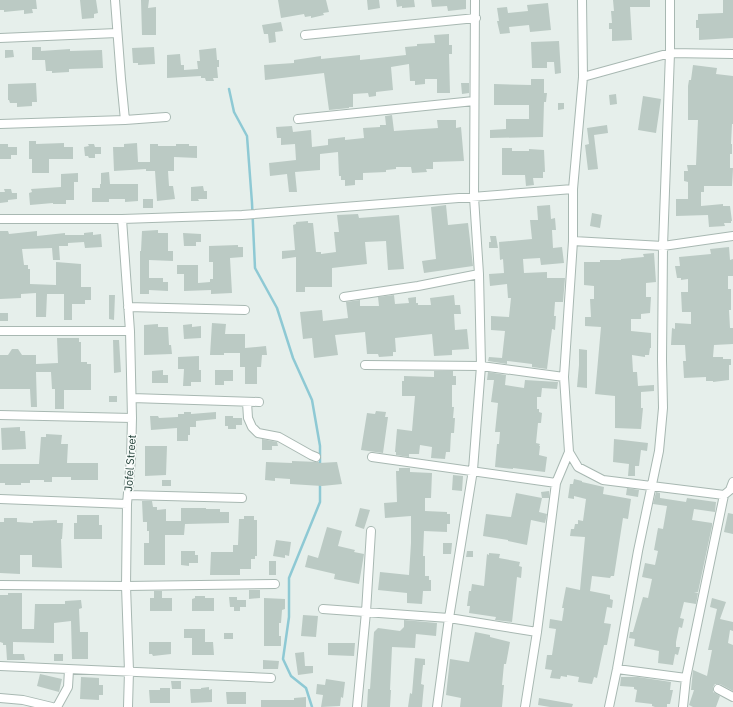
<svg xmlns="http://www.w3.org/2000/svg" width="733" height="707" viewBox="0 0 733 707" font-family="'IBM Plex Sans',sans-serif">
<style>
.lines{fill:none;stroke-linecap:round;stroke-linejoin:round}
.stream{stroke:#8ec9d4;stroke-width:2.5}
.building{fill:#bbcac4}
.street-casing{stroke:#a8b8b2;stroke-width:10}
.street{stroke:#fff;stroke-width:8}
.labels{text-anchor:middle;stroke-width:3;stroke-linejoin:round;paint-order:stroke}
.street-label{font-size:11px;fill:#24423a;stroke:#f7fbf9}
</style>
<rect width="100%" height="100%" fill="#e6efeb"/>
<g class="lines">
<path class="stream" d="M229,89L234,112L247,136L252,203L255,268L277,308L293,358L312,400L320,446V465
M312,707L306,688L291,676L283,659L289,617V578L320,502V484"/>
</g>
<path class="building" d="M0,0H36L37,9H32L33,13L24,14V10L4,12V10H0Z
M80,0H96L98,13L94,14V18L82,19Z
M141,0H149L148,8L156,7V35H142Z
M278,0H326L329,12L323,13L324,15L311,18V16L305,17L304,14L281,18Z
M367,0H379L380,8L368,10Z
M396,0H414L415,7L402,8V6L397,7Z
M431,0H466V9L448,11L447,6L432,7Z
M613,0H650V7H630L632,40L612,41V29H609V23H612L611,11H614Z
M723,0H733V38L699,40V28H696V20H698V14L723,13Z
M548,3L551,30L530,32L529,25L509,27L510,33L500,34L497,21H499L497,8L507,7L508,13L528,11L527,5Z
M281,22L283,31L275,32L276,42L269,43L268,34H264L262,25Z
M449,34V45H452V54H449L450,93H437V79H425V84L415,85V81H410L409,64L391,67L393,90L376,92V96L369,97L368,93L353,94V107H349V108L329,110L324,73L265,80L264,65L294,63V60L321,56V59L360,55V60L406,55L405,47L417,46V44L435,43L434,35Z
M559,41L561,73L555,74L554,62H547V68H532L531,42Z
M32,47H41V51L70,49V51L102,50L103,68L69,69V72L52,73V71H46L45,60H32Z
M154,47L155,64L138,65V63H133L132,48Z
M216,48L217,60H219V67H217L218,78H213L214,81H206L205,78H201V76L167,78V55L180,54L181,65H184V70L198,69L197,61H200L199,50Z
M5,50H13L14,57L5,58Z
M693,65L717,68L716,74L733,76V124H732L731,144H732V154H730V168H733L732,186H704V192H701V206L723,204V206H730L732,221H731V223H724L725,226L709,227L708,215L676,216V199H688V182L684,181V171H688L687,165H696L698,120H688V86L689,80H691Z
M531,79H544V93H547L546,102H544L543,137L490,138V130L506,129V119H529V105H494V84L531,85Z
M36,83L37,102H32V106L17,107V103H10L9,100H8V84Z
M461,83H469V93L462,94Z
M616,94L617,104L610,105L609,95Z
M643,96L661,99L656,133L638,130Z
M558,103H564V109L558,110Z
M392,115L394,131L438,128L437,120H456V128L461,127L464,161L433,162V169H426L427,172L412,173L411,167H396V169L386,170V172L363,173V180H355V185L345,186V180H341V176H339L338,152L320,154V170L295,172L297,192H289L287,174L270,176L269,163L296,160L295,144L281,145V138H277L276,127L292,126L293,132L311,130L312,147L328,145V139L345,137V140L364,138L363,128L380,127V125H386L385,116Z
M607,125L608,133L594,135L598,169L588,170L585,145L589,144L587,128Z
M29,141H36V144L64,143V147H73V159H49V173H32V159H29Z
M137,143L138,162H150V144H158V146H176V144H189V146H197V158L174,157V171H168L169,186H173L175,199L157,201L155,171H146V169L114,171L113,147H124V144Z
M0,144H8V147H17V155H11V159H0Z
M88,144H94L95,147H101V154H95V158H89L88,156H85L84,147L89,146Z
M502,148H512V151H529V149L544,150L545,172H543V178H533L534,185L526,186L525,175H502Z
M109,172L110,184H138V201L125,202V199H109V202H92V188H100V184H101V173Z
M78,173V182H74V200H66V204H53V203L30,205L29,193L32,192L31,189L61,187V174Z
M203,186L204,191H207V199H198L199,201H191V187Z
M4,189H11L12,193H17V199L8,200V202L0,203V192H5Z
M143,199H153V208H143Z
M446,205L448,225L468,223L473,266L424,273L422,261L436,259L431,207Z
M550,205L551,219L555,218L556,230H552L553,248L562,247L564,263L541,265L540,258L523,259L524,273L547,272V278H565L563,302H555L554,316H556L555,330L552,329L547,369L532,367V364L507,361V364L488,361L489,357L502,358L505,331L491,330V316L509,317L511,298H508L507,284L490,286L489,274L504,273L503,259L500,260L499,242L532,239L530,220H538L537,206Z
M592,213L602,215L600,228L590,226Z
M358,214L359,218L399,215L404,269L388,270L386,241L365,242L367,264L332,268V287H305V292H296V257L282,259V251L295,250L293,225L296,224V222L308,221V223H313L316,252H321V254L336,252L334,232H339L337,215Z
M158,230V233H168V251H173V261L149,260V278H163V282H168V291L149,290V294H140V251H141L142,231Z
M0,231H8L9,234L37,231V236L65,233V235H84V233L93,232V235L101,234L102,247L85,248L84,242L68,243V246H59L60,260H53L52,248L22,249L24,265H28V269H30V284L56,285V262L81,264V287H91V300H85V304H72V320H64V294H47L46,317H36V293L21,294V298L0,299Z
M183,233L201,234V242H196V246H184Z
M490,236H496L498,248H489V242H491Z
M238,245V247H243V257L230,258L232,293L211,294V290L184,291V274H177V265H198V283L210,282V279H213V262H209V246Z
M729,247L730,260L733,259V276H728V289H731V310H729L730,328H733V344L714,345L713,357H723V359H731V365H729V380L713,382V381H706V377L684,378L683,361H686L685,345H671L672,328L675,329V323L691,324V312H682L681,292H688V279L681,280V278H677L675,266H680L679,257L711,254L710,249Z
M654,253L656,282L646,283V297H651L650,313L641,314V319H631V331L651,333V348H650L649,355H645V357L632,355L633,372H637L638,386L654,385V391L641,392V408H643L641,429L615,428V396L595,394L601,327L585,326V317H591L590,299H594V286L584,285V262H600V260H621V259L644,257L643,254Z
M109,295H115L114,320L109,319Z
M394,295L395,304L409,303L408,298L416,297V303H418V305H431L430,298L454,295L455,305H460L461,314H454L455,330L467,329L469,349L452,350V355L434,356L432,334L395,338L396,352H393V356L379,357L378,354H367L365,332L335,335L338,355L314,358L312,338L303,339L300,312L322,310L323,321L348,318L346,302L360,300V306H379L378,297Z
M0,313H8V321H0Z
M212,323L226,324L225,334H245V348L266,346L267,355H262L261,367H257V384H245V367H240V353H224V355H210Z
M158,324V327H168L169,345H171L172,354L144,355V325Z
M192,324V327L201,326V338L184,339L183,325Z
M57,338H79V342H81V362H87V364H91V390H64V409H55V389H52L51,372H36L37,407H31L30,389H0V355H8L12,349H18L22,355H36V364L58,363Z
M113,340H119L121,372L114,373Z
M579,349L587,350V388L577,387L579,365Z
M199,356V370H201V382H191V386H183L184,369H178V357Z
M163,370V375H168V383H152V371Z
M215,370H233V381H224V385H215Z
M434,371H453V376H456V385H452V407H454L453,418H455L454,433H451L450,452H446L445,459L431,458L432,447L420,445L419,454H409V457L396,455V452H395L397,429L412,431L415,396H402V381H404V376L434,377Z
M488,372L506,375L505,385L524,388L525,380L558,382L557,389L542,388L541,397H537V409H539V412L542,413L541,423H538L536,443L540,444L539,446H540L539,455L547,457L545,472L513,468V469L495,467L497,444H499L500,432H495L498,403L491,402L494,380H487Z
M109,396H117V402H109Z
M376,411L386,412L385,417H388L383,453L361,450L367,413L375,414Z
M184,412H191V414L216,412V419L196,421V427H190V435H188V441H177V428L151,430L150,416H158L159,418L178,417V414H184Z
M225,416H233V418H242V425H236V429H228V426H225Z
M20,427V431H25L26,449L2,450L1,428Z
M46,434L62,435L61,444H68L67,463H98V480H71V477H52V482H44V480H30V483H21V485H5V483H0V464H39L41,437H46Z
M262,439L277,442L278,446H272V450H262Z
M614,439L648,443L647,451L641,450L639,466H635V476H628L629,464L613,462Z
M145,446H167L166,475L145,476Z
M292,461L319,462V463L337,462L342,484L322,486L290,484V479L275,478V481L265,480L266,462L292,463Z
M399,468H410V472L432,473L431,498H425V511L447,512V514H450V524H447V532L424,531L423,556H425V576H429V580H431V591H423L422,604L407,603V593L378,590L380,572L409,575L411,543V516L385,518L384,503L397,502L396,471H399Z
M453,475L463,476L462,491L452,490Z
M574,479L582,481V482L604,487L603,494L631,499L628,519L623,518L614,576H611L610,578L592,576L590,591L610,595V599L613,600L612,608L607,607L604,623L611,624L607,645H604L597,678L594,677L592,684L578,682L579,677L567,675V677L561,676L560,679L550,678L552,670L545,669L547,655H552L556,629L549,628L550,619L562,621L564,608H562L566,587L580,590L585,537L570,536L571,529H574L575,524H578V520L583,521L586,499L574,496V499L568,498L570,484H573Z
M162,480H171V486H162Z
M627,488L639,490L638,497L626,495Z
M549,491V498H542L541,492Z
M656,492L660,493V498L686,502L687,498L716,502L715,512L694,509L692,520L712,523V526L698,592H694L698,593L696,604L684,602L680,618L684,619L682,628L679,627L676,642V647H680L678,655L675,654L673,665L658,663L659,651L634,646L635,639L629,638L630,632H633L643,597L648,598L652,579L642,577L645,563L655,565L658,551L654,550L658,528L663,529L667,506L653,504Z
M516,493L542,498L539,512L547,514L545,523L531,520L527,545L508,541V540L483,536L486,514L511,517Z
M142,501H152L153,507H157V510L166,509V521H181V508H206V509H220V512H229V523L185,524L184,535H165V565H144V543H149V531H147V522H143Z
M360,508L370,510L364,529L355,526Z
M728,513L733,514V534L724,532Z
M77,515H99V525H102V539H74V523H77Z
M244,516H254V520H257V556H255V559H251V569H240V575H210L211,552H233V545H238L239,519H244Z
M4,518H17V522L33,523V521L57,520V523H63L62,539H61L62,568L32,567V555H20V574L0,573V522H4Z
M327,527L342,531L338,546L355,550L354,552L364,554L359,584L334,579L335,574L305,567L308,555L318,558Z
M276,540L291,542L289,556L285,555V558L273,556Z
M443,543H452L451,554H443Z
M181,551H195V555H198V563H189V566L181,565Z
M467,551H473V557H466Z
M489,553L500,554L499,558L520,562L519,566L522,567L521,578L517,577L512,622L495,620L496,617L469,613L470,606H467L469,591H471L472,584L484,586L487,554L489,555Z
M269,561H276V575H269Z
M249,590H260V598L249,599Z
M154,591H162V598H172V611H150V598H154Z
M8,593H22V629H34L35,604H65V601L81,600L82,608L79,609L80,632H88V659H72L71,621L54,623V643L13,642V654H24L25,660H7L6,645H3V643L0,642V595H8Z
M195,596H205V598H214V611H192V599L195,598Z
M229,597H237V600H246V607H240V611H234V607H230Z
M264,598L285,599V609L282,610L281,623H279V636H281V646H264Z
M712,598L726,602L720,619L733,622V631L730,630L728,643L733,645V691L720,684H715L713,687V692L720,696L716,707H693L689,705L694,690H691L693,670L707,676L712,650H708L717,609L710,607Z
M303,615L318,616L316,637L301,636Z
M404,620L437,623L436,636L416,634L415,648L392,647L390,690H391L390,707H367L368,689H370L374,632L378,628L400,631L404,627Z
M184,629H205V642H213L214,655H192V638H184Z
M475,632L490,635V637L510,642L506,664H504L502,685H504L502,707H460L461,698L446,695L450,659L469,662Z
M224,633H233V639H224Z
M149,642H171V654L153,656L152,654H149Z
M328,643H355L354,656L328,655Z
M304,652L305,666H313V673L298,675L295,653Z
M54,654H63V661H54Z
M415,658L425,659V665H423L421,684L424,685L423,695L422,707H408L410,693L412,694Z
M263,660L279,661L278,669H263Z
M40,674L62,679L59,692L37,686Z
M81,677L99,678V685H103V695H99V700L80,699Z
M621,677H638L671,682L670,690H673L670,704H667V707H655L652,706V704L635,702L637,690L634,689V687L620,686Z
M326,679L345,682L343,698L341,697L340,706L321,707L323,695L316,694L317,684L325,685Z
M171,681H181V689H172Z
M209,687V690L212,689V702L191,703L190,689H201V688Z
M160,688H170V703H150L149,690H160Z
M226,692H246V704H227Z
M306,697V707H261V700H294V698Z
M539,698L573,704L572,707H550L538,705Z"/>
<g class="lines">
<g class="street-casing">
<path id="street" d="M115,0L121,79L125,120
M305,35L476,18
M0,38L117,33
M583,77L670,53L733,54
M298,119L474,101
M0,124L125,120L166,117
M0,219H122L242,215L573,189
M122,219L130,331L132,418L131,459L127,504L126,586L129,671L128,707
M573,241L663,246L733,236
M344,297L418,286L479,274
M128,307L245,310
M0,331H130
M365,365L481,366L564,377
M132,398L259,402
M247,402L248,418L252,427L258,433L279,437L311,455L316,457
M0,415L132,418
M569,452L578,467L603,480L724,495L730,490L733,482
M372,457L556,483
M128,495L242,498
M0,499L127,504
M0,585L126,586L275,584
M323,609L449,618L537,632
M0,666L271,678
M617,669L686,678
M718,689L733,697
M0,698L23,700L52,707
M57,707L68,687L69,670
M357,707L366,612L371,531
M437,707L449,618L473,470L481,366L479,274L474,197L475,0
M525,707L537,632L556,483L569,452L564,377L573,241V189L583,77L582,0
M609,707L617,669L638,551L659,451L663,408L662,360L663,246L670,53V0
M683,707L686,678L724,495"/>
</g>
<use href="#street" class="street"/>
</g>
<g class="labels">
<g class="street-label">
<text transform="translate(130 463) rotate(-86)" y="4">Jofel Street</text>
</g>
</g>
</svg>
